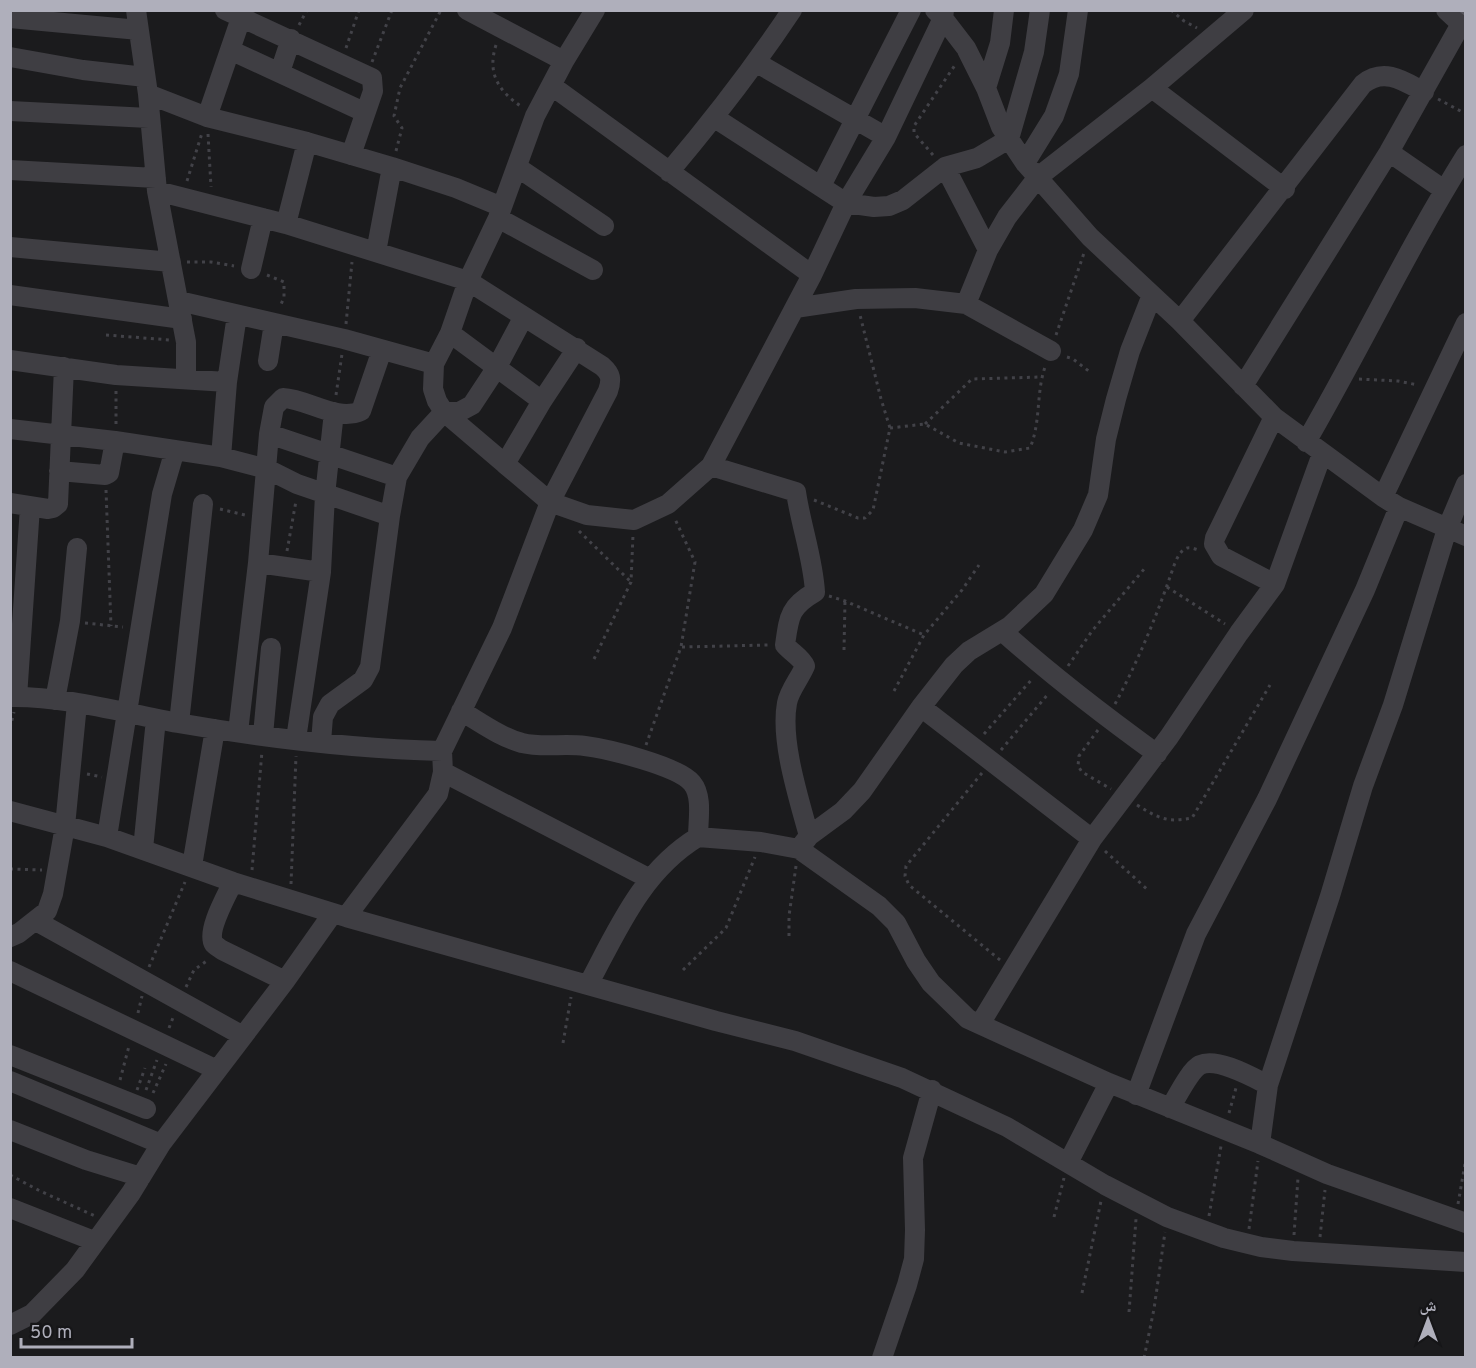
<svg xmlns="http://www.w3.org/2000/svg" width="1476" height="1368" viewBox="0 0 1476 1368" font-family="Overpass,'Noto Naskh Arabic',sans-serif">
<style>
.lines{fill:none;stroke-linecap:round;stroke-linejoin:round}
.path{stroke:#424248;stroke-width:3;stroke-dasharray:3 4.5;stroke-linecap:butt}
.minor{stroke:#3f3e43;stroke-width:20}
.rail{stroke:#58575e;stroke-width:4.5;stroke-dasharray:8 6;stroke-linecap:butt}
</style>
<rect width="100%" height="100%" fill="#1b1b1d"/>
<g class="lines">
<path class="path" d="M1171,10L1184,21L1197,28
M299,25L307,10
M496,45C487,73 498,91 522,107
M346,48L359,10
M372,62L392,10
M1438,99L1466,114
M208,134L211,187
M396,151L402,128L394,116L400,88L441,10
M933,155L914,133V126L955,65
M187,181L202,133
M187,262H211L234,266
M267,275L284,282V297L280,307
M346,324L352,262
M106,335L170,340
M1056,335L1084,253
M1067,357L1073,359L1090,372
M1359,379L1398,381L1418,385
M336,395L342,354
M116,424V391
M925,424L972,379L1041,377
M890,428L925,424L959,443L1005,452L1030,448C1041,422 1036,393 1045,367
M106,490L111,626
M814,500L858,518H865L873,510L890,428L881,399L860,315
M220,509L245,515
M579,531L631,582
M287,551L296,501
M1167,587L1225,624
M829,596L845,601L924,635
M85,623L123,627
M682,647L768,645
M844,650L845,601
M594,659L631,582L633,535
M1068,666L1092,631L1145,568
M894,691L924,635L962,590L979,565
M1115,704C1137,663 1155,620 1170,577C1173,569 1177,553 1185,549C1189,546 1194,549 1199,550
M10,728L14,712
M1098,730L1079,756L1078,766L1082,772L1111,789
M984,734L1033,678
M646,745L681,647L695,562L674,517
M1001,750L1049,693
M982,773L906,866L905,876L909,885L1000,960
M87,774L102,777
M1137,805C1158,818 1167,823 1192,818L1270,685
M1105,851L1148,890
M10,869L42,870
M252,870L262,751
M291,884L296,756
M789,936V916L796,866
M149,967L185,882
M683,970L726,928L755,857
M186,987L194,970L208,960
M138,1013L142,996
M169,1028L174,1015
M563,1043L571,997
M120,1080L129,1046
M137,1090L145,1068
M146,1090L157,1060
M153,1093L166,1064
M1229,1113L1236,1088
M10,1175L40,1191L95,1216
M1458,1204L1466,1158
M1209,1216L1221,1146
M1054,1217L1064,1178
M1249,1229L1258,1161
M1294,1235L1298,1178
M1320,1237L1325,1190
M1082,1293L1101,1201
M1129,1312L1136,1219
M1144,1358L1154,1309L1165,1232"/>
<path class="minor" d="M136,10L148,94L157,191L186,342V378
M225,10L372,78L373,91L351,155
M467,10L564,61
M935,10L943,18L966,48L986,88L1001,127L1025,163L1090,237L1180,321L1274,417L1383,497L1399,507L1466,536
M1446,10L1461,24
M10,18L139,30
M230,50L364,112
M10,57L83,70L145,77
M757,63L886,137
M280,72L291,39
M552,86L812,275
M986,88L1000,43L1004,10
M1152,88L1285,189
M148,94L207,117L307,142L392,167L456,188L502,207
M10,111L149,118
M207,117L241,18
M715,118L846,203L874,207L889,206L903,200L945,167L977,158L1009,139L1034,52L1040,10
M1389,152L1444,190
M1025,163L1054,116L1069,74L1078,10
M517,167L604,226
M945,167L988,250L966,304L1051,351
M10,170L156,178
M669,172C713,120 754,67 792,10
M821,186L911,10
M157,191L286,224L468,281L602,366C611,374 612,379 608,391L550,502L502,628L442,751L443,772L438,794L346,917
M498,218L593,270
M286,224L307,142
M10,247L171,262
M988,250L1007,217L1038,177L1152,88L1244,10
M376,252L392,167
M251,269L263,218
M10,295L182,319
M179,301L344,339L434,364
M795,308L856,299L915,298L966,304
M1180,321L1363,84C1384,67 1404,81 1424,92
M450,333L542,401
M577,348L542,401L505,464L550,502L587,515L634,520L668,504L711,466L812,275L846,203L886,137L943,18L944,10
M10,360L116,375L227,382
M268,361L274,323
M1243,386L1389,152L1461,24L1466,28
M1274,417L1215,538L1214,544L1221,556L1275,584
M10,429L115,441L221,457L267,469L297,484L390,516
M269,434L397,477
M1306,442C1361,347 1408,248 1466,155
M221,457L227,382L237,315
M505,464L444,412L437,401L433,389L434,364L450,333L468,281L498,218L535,116L564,61L595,10
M711,466L796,492C801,526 813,558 815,592C789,607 789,617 785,645C791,652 802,658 805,666C800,678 789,691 787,703C780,741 799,799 809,836L802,845
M59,471L105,475L109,473L115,441
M1383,497L1466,323
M10,503L48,509L53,508L58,504L64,367
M258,563L321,572
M1002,631C1051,675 1103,715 1157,754
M10,697C66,696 123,713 178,723C264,738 354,749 442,751
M17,697L30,507
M55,700L70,621L77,548
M921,707L1092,839
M461,711C480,722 500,737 522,743C543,748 564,743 585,746C608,749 678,766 692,783C703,796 698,821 698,837L761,842L799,849L879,906L896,923L916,961L931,983L968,1019L1109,1083L1260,1144L1327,1174L1466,1223
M179,723L203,504
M238,732L258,563L269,434L274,407L283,398C308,399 337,422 361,411L382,350
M263,735L271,648
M296,739L321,572L325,495L334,412
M321,742L323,717L330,704L363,680L370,667L390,516L397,477L420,438L444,412H459L472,405L497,367L523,318
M443,772L650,879
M10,811L107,837L233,882L346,917L716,1021L795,1041L902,1078L1007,1127L1105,1185L1167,1217L1224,1238L1261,1247L1293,1251L1466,1262
M809,836L843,811L862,791L921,707L954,665L969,651L1010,626L1044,594L1083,530L1098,495L1106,439L1116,399L1130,351L1152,295
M107,837L162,494L175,450
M143,849L156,719
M192,866L215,729
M233,882C227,895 206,931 214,944C216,946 219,948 222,950L285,981
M36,921L243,1036
M10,937L19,933L47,911L53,894L65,826L77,704
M10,971L217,1070
M588,985C618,929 642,871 698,837
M980,1024L1092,839L1169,737L1239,633L1275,584L1322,454
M10,1055L146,1109
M10,1081L161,1144
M1136,1095L1196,934L1267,799L1365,590L1399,507
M1170,1108C1177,1097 1190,1070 1200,1065C1217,1057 1252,1077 1268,1085
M10,1130L86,1160L141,1177
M1260,1144L1268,1085L1330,896L1363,786L1393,705L1447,529L1466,484
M1068,1163L1109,1083
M10,1208L94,1241
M10,1325L32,1314L75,1270L131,1193L161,1144L285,981L333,913
M882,1358L907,1285L914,1259L915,1230L913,1158L932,1090"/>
<path class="rail" d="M1461,10L1466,14"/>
</g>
<rect width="1476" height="1368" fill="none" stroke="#afafbb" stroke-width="24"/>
<g transform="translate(1428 1320)" stroke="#161618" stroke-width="4.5" paint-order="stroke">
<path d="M0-4.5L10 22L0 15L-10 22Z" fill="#afafbb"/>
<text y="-9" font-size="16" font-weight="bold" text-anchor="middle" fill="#afafbb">ش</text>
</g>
<path d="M21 1338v9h111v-9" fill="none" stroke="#afafbb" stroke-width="3"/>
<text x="30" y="1338" font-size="18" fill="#afafbb" stroke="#161618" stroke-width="4.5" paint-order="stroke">50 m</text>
</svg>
